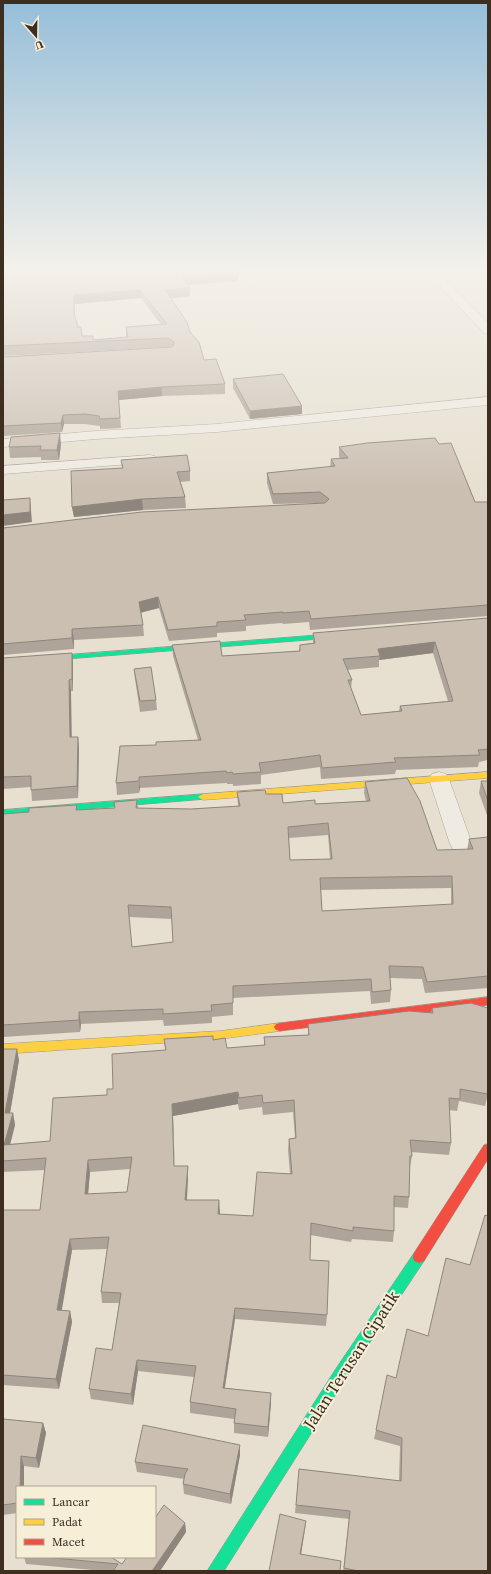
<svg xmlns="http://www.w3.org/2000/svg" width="491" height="1574" viewBox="0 0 491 1574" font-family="'Source Serif 4',serif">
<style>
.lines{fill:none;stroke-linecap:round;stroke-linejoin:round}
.street-casing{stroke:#ada599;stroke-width:1}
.fast-casing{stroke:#9c958a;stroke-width:1}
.slow-casing{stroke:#9c958a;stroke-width:1}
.jam-casing{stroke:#9c958a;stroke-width:1}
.street{fill:#efebe3;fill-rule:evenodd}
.fast{fill:#16e098;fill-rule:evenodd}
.slow{fill:#ffcf43;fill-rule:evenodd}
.jam{fill:#f24e42;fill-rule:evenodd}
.wall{fill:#afa499;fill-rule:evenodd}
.shaded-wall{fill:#8e867d}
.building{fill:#cbbfb2;stroke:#8e867d;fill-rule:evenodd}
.labels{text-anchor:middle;stroke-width:4;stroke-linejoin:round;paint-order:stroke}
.near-street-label{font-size:17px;fill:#3d2e20;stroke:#f7eed8}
</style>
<rect width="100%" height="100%" fill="#e7e0d1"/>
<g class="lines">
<g class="street-casing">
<path id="street" d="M426,271H437L488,323V334L484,333Z
M488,397V405L217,432L96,439L3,447V439L96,431L217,424Z
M150,455L155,456L157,459L155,462L3,474V466Z
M439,772L446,774L449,779L472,844L469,849L461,852L453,849L450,844L429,779L432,774Z"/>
</g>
<g class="fast-casing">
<path id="fast" d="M343,633H346L347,635L346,637L3,664V660Z
M203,794L208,797L206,799L3,816V810Z
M419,1251L424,1253L425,1257L424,1261L345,1380L224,1571H207L335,1370L414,1253Z"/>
</g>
<g class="slow-casing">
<path id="slow" d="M488,772V778L203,800L198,797L203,794Z
M280,1023L284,1024L286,1027L284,1030L280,1031L220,1039L3,1054V1044L220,1031Z"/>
</g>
<g class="jam-casing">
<path id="jam" d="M488,997V1005L280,1031L276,1030L274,1027L276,1024L280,1023Z
M488,1144V1159L424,1261L419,1263L414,1261L413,1257L414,1253L484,1145Z"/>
</g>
<use href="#street" class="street"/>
<use href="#fast" class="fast"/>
<use href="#slow" class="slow"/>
<use href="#jam" class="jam"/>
</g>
<path class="wall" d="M3,271H249L237,272L238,281L188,285L190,296L171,298L190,332L204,360L225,384V394L162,396L119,400L121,428L100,429V426L85,424H64L62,432L3,436V357L170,348L169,347L3,356ZM141,298L161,325L126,327V338L93,340L82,336L75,316V304Z
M233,379L302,414L250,419L233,388Z
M61,444L59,460H41V457L10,458L9,447Z
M339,447L475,502H488V616L310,630L309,622L283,624L282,623L246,626V631L217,633V637L169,641L159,608L141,612L143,625L144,636L74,640V649L3,655V528L321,503H320L273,504L267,483V473L330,467L331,459L340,458L339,457Z
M121,460L190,471V481L180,482L185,497L186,508L143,510L74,517L72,507L122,468Z
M488,618V760L479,762L478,767L396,770L395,774L321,779L320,767L261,775V784L233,786V784H227V783L140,788L139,793L117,795L116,783L156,745L198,740L173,656L172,645L222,656L299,651L300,645L313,643V633ZM433,653L448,701L400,706L399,711L361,715L351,688L352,680L347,670L379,667V660Z
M72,653L73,664V691H71V737H78L79,749L78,798L32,801L31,787L3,789V658Z
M134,669L156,700L157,710L140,712L135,679Z
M481,781H488V818L479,793Z
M365,782L437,850H467L469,839L488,837V988L425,993L422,979L390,978L391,990L390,1002L371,1004L370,991L233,998V1015L212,1017V1023L164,1026L163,1020L81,1024L80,1032L3,1037V814L29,812L77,805V810L115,808L137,800L138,808L191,809L238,806L237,792L266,794L283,803L315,804L366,801L364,793ZM328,835L330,859L290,860L289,838ZM451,888V905L322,911L320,890ZM129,917L172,919L173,942L132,947Z
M432,1008L488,1094L485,1106L459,1101L457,1111L449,1110L451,1143L449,1155L411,1152L412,1156L410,1167L409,1197L408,1208L394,1207V1231L393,1242L352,1239L351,1242L310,1235V1260L327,1315L326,1326L235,1319L225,1388L271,1393V1403L268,1437L234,1433V1419L190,1413V1402L194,1377L138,1371L133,1405L91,1399L89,1389L112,1350L119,1303H102L101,1292L107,1249L72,1250L61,1311H70L72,1322L59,1389L3,1385V1210H40L45,1170L3,1172V1049L19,1060L10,1113H13L15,1125L10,1144L50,1141L107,1095L113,1089L165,1050L164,1039L213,1040L227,1048L264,1045V1037L308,1035V1024L431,1013ZM238,1104L239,1110L262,1107L263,1115L293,1112L295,1138L289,1139L288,1150L290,1174L253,1216L219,1214V1200H187L188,1178L174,1166L173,1116ZM130,1169L127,1192L88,1194L90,1172Z
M470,1265L488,1571H343L349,1519L295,1513L299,1469L399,1481L400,1446L374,1439L376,1430L396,1378L428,1336Z
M3,1419L43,1423L46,1433L39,1468L24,1466L17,1487V1513L3,1515Z
M240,1445V1455L231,1504L184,1494L183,1484L184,1479L137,1472L135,1462Z
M185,1523L186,1532L160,1571H104L26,1564L24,1557H111L122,1564Z"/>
<path class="shaded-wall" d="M230,271H249L230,273Z
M238,273V281L183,285L182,277Z
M190,288V296L166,299L165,290Z
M140,290L141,298L75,304V322L74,295Z
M162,387V396L119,400L118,391Z
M302,406V414L250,419V411Z
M63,415L64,424L62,432L61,423Z
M60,433L61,444L59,460L57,450Z
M30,498L32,522L3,526V515Z
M142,499L143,510L74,517L72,507Z
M158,597L159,608L140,613L139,602Z
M72,629L74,640V649L72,638Z
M435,642L433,653L379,660L380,656L378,649Z
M72,653L73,664V691L72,679Z
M69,680L71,691L72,749L70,737Z
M78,737L79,749L78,798L77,786Z
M139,777L140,788L139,793Z
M79,1012L81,1024L80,1032L79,1020Z
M17,1049L19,1060L8,1125L5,1113Z
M238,1092V1104L173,1116L175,1177L172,1104Z
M13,1113L15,1125L7,1157L4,1145Z
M88,1160L90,1172L87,1206L85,1194Z
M188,1166V1178L186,1211L185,1200Z
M219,1200L220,1212L219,1226L218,1214Z
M70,1239L72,1250L60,1321L57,1310Z
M235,1308V1319L223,1398V1388Z
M70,1311L72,1322L59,1389L56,1379Z
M137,1360L138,1371L133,1405L131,1394Z
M271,1393V1403L268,1437V1427Z
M43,1423L46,1433L39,1468L36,1458Z
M240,1445V1455L231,1504L230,1494Z
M21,1456L24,1466V1487H20Z
M306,1521L305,1529L300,1562V1554Z
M185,1523L186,1532L160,1571H152Z"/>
<path class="building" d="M3,271H236L238,273L182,277L190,288L165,290L187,322L190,332L199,342L204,360L216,359L225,384L162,387L118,391L120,418L100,419L99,416L85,414L63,415L61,423L3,426V357L172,347L175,343L168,338L3,346ZM140,290L167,324L126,327L128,337L93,340V336H82L81,327H78L74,313V295Z
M283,374L302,406L250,411L233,379Z
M60,433L57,450H40L41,446L9,447L11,437Z
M435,438L439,444L451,443L475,502H488V605L311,619L309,611L283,613V612L244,615L246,620L217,622V626L168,630L158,597L139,602L143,625L72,629V638L3,644V528L142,512L325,503L329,499L320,492L273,494L267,473L335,466L331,459L348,458L339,447L367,443Z
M187,455L190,471L177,472L185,497L142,499L72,507L71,471L123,468L121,460Z
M30,498V512L3,515V500Z
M488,618V749L478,750L480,755L394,758L396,762L322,768L320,755L259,763L261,772L233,774L232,772L227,773L226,771L139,777V781L116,783L120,746L156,745V742L201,740L172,645L220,641L222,656L300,651V645L315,643L313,633ZM435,642L453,701L400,706L402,711L361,715L348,680H352L343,659L380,656L378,649Z
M72,653V679L69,680L70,737H78L77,786L31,790V776L3,777V658Z
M151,667L156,700L140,701L134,669Z
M407,778L420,801L437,850L473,849L469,839L488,837V976L427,982L423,967L389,966L391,990L372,992L371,979L233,986V1003L211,1005L212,1011L163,1014V1009L79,1012V1020L3,1025V814L29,812V808L77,805L76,810L115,808L114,802L137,800L136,808L191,809L240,806L237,792L265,790L266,794H282L283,803L315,800V804L370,801L365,782ZM328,823L332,859L290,860L288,827ZM452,876L453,904L322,911L320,878ZM128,905L171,907L173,942L132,947Z
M481,781H488V801Z
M471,1003L488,1008V1094L460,1089V1099L449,1098L451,1143L410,1140L412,1156H410L409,1197L394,1196V1231L353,1227V1231L311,1223L310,1260L329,1261L327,1315L235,1308L223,1388L271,1393L268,1427L234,1423L236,1409L190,1402L196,1366L137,1360L131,1394L89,1389L96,1348L112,1350L121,1293L101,1292L109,1237L70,1239L57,1310L70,1311L56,1379L3,1375V1210H40L46,1158L3,1161V1049H17L5,1113H13L4,1145L50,1141L53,1098L107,1095V1089H113L112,1054L166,1050L164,1039L213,1036V1040L225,1038L227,1048L265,1045L264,1037L309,1035L308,1024L409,1011L433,1013L432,1008ZM238,1092L239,1098L262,1095L263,1103L294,1100L296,1138L289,1139L292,1174L257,1172L253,1216L218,1214L219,1200H185L188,1166H174L172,1104ZM132,1157L127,1192L85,1194L88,1160Z
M485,1215L488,1216V1571H359L344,1568L350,1511L296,1505L299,1469L401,1481L402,1438L376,1430L387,1375L396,1378L407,1329L428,1336L446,1258L470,1265Z
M3,1419L43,1423L36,1458L21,1456L20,1487H17V1503L3,1505Z
M143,1425L240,1445L230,1494L183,1484L185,1474L188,1469L135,1462Z
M164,1505L185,1523L152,1571H113L118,1564L43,1557H111L122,1564L127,1557H155V1518Z
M280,1514L306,1521L300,1554L341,1561L340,1571H269Z"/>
<linearGradient id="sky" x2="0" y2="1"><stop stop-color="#96bed9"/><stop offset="0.55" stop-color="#f4f1ea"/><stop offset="1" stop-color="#f4f1ea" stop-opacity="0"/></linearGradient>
<rect width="491" height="491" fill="url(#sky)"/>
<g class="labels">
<g class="near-street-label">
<text transform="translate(351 1360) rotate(-57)" y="6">Jalan Terusan Cipatik</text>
</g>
</g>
<rect width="491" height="1574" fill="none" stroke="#3d2e20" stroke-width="8"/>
<rect x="16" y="1486" width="140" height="72" fill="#f7eed8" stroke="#ada18e"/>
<rect x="24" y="1499" width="20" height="6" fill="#16e098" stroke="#ada18e"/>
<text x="52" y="1506" font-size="12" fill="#3d2e20">Lancar</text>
<rect x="24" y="1519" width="20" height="6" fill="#ffcf43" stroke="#ada18e"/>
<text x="52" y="1526" font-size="12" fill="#3d2e20">Padat</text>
<rect x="24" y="1539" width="20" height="6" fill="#f24e42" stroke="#ada18e"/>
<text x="52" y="1546" font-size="12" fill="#3d2e20">Macet</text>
<g transform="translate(36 36) rotate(160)" stroke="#f7eed8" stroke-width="3" paint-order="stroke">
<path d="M0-3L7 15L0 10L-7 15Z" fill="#3d2e20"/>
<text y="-6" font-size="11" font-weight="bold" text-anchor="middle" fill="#3d2e20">U</text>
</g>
</svg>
